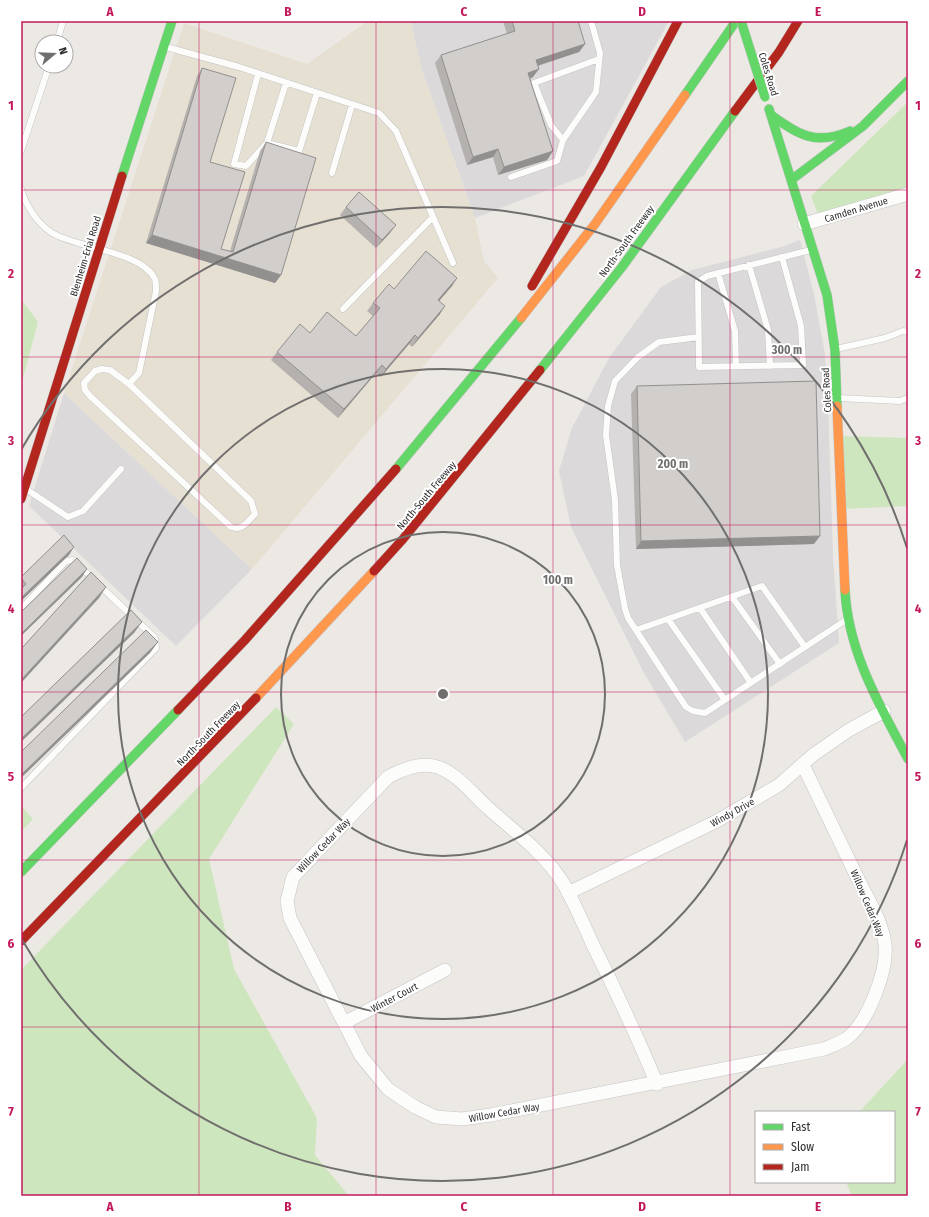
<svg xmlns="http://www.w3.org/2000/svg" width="929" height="1217" viewBox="0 0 929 1217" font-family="'Fira Sans Condensed',sans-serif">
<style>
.industrial{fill:#dcd9db}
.education{fill:#e6e0d3}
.green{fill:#cee6be}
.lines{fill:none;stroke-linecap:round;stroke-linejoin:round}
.lane-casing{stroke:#c5c4c5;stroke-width:7}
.street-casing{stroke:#c5c4c5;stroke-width:14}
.fast-casing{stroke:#c5c4c5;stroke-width:10}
.slow-casing{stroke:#c5c4c5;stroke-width:10}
.jam-casing{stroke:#c5c4c5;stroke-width:10}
.lane{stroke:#fcfcfb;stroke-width:6}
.street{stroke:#fcfcfb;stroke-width:13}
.fast{stroke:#63d668;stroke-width:9}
.slow{stroke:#ff974d;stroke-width:9}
.jam{stroke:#b3261e;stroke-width:9}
.fast-bridge-casing{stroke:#c5c4c5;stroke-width:10;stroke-linecap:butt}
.fast-bridge{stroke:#63d668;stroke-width:9}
.wall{fill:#b4b1af}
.shaded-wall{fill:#92908e}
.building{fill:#d1cecb;stroke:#92908e}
.grid{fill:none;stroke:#c2185b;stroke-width:1;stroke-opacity:0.55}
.ring{fill:none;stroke:#706f6e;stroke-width:2}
.labels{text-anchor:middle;stroke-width:4;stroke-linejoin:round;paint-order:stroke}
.street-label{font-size:10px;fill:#2e2e2e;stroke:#fff}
.centre{fill:#706f6e;stroke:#fff;stroke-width:2}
.ring-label{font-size:12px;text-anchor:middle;font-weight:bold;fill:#706f6e;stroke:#fff;stroke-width:4;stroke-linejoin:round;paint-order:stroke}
.neatline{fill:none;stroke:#c2185b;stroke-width:1.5}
.grid-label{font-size:13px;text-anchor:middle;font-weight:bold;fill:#c2185b}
</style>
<rect width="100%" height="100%" fill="#ece8e4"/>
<path class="industrial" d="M411,21H669L584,176L475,218L421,68Z
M800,240L814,294L825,354L828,403L833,555L839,643L685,742L644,673L571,527L559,471L572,428L609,358L661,287L692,270L785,246Z
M64,393L252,569L176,646L29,506Z"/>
<path class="education" d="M368,21H411L421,68L475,218L484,261L498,278L252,569L64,393L184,23L307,64Z"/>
<path class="green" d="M908,102V191L822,225L811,196Z
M21,299L38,322L21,386Z
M840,436L908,438V506L841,509Z
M276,707L294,724L209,859L234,969L317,1118L315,1155L349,1196H21V970Z
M21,806L33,819L21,832Z
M908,1059V1196H852L846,1182H894V1112H856L861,1110Z"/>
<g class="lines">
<g class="lane-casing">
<path id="lane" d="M57,42L63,21
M166,47L239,67L379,113L396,131L453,263
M258,74L234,164L246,166L267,143L286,83
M563,140L551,125L534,83L599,59
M271,144L299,151L317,93
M21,151L49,66
M332,173L352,105
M511,177L557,161L563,140L596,92L600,53L591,21
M21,189C26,206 37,223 52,233C77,248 141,251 155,279C156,282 156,288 156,291L139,373L129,384
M782,257L801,326L803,365L699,367L698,282L707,276L811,250
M749,265L768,330L770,366
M718,273L735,331L736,366
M343,309L433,217
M699,337L659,342L638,357L615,381L608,406L606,435L615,500L617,565L625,609L628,618L686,707L693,711L705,713L846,620
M836,349L885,338L903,331L908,332
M102,369L110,370L129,384L251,501L255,514C247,522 243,531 231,527L90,396L85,390L84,383L95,371Z
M838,398L900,401L908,398
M26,489L68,517L83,511L121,469
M732,597L780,664
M700,608L751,683
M21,609L66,561L73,560L155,638L156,648L21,788
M668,619L725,700
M636,630L762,586L805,647"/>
</g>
<g class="street-casing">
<path id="street" d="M804,224L908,194
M568,893L717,821L779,785L813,755L849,730L884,711
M344,1023L445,970
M657,1084C637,1036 615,989 592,943C583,923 574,902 563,883C544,852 512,830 486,806C452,773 437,750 388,777L293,877L287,901L290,918L361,1056L388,1089L415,1107L436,1117L462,1119L491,1115L824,1049C831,1046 839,1043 846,1039C868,1023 888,970 885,944C882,921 868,899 858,879C840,841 821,803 803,765"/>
</g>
<g class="fast-casing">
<path id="fast" d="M685,95L736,21
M769,109L827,295L835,350L837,406
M771,115C799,135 816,146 850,131
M122,176L172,21
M791,180L863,126L908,81
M540,370L622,267L735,111
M396,469L521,318
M845,590C848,652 880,706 908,759
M21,872L178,710"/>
</g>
<g class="slow-casing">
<path id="slow" d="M521,318L595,224L685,95
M837,406L845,590
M256,698L374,571"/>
</g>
<g class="jam-casing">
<path id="jam" d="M735,111L779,52L798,21
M532,286L601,167L678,21
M21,499L122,176
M374,571L403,539L540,370
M178,710L245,640L396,469
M21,941L256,698"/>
</g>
<use href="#lane" class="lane"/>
<use href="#street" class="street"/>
<use href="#fast" class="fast"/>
<use href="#slow" class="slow"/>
<use href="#jam" class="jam"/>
<g class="fast-bridge-casing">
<path id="fast-bridge" d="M741,21L765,97"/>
</g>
<use href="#fast-bridge" class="fast-bridge"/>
</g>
<path class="wall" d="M503,21H578L585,44L579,52L538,66L533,77L530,79L553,151L547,160L498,175L493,157L467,165L435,63L441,55L507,34Z
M202,68L210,162L221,249L230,251L260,151L266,142L281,275L275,283L146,243L197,76Z
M346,207L390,233L376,248L340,215Z
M457,278L452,286L439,301L440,314L412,347L409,344L381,377L376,373L338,418L271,360L277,352L310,333L356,336L373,316L367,311L373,303L394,289Z
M637,386L814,544L636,549L631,394Z
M69,555L21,601V577Z"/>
<path class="shaded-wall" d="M585,44L579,52L530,68L536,60Z
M539,69L533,77L522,81L528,73Z
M498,149L493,157L467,165L473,157Z
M553,151L547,160L498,175L504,167Z
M396,225L390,233L376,248L382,240Z
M152,235L281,275L275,283L146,243Z
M457,278L452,286L433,308L438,300Z
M445,306L440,314L412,347L418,338Z
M415,335L409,344L381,377L386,369Z
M382,365L376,373L338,418L344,409Z
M820,536L814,544L636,549L641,541Z
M74,547L69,555L21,601V598Z
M87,569L82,577L21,636V634Z
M106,587L99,598L21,683V680Z
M142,622L134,633L21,742V739Z
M158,642L150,653L21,778V775Z"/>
<path class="building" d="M512,21H578L585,44L536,60L539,69L528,73L553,151L504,167L498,149L473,157L441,55L515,31Z
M202,68L236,78L210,162L245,172L221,249L233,252L266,142L316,158L281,275L152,235Z
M359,192L396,225L382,240L346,207Z
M426,251L457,278L438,300L445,306L418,338L415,335L386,369L382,365L344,409L277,352L300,324L310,333L327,312L356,336L380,308L373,303L389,284L394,289Z
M816,381L820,536L641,541L637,386Z
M64,535L74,547L21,598V589L26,584L21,578V577Z
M77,558L87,569L21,634V612Z
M91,572L106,587L21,680V649Z
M131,610L142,622L21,739V717Z
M146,630L158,642L21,775V752Z"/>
<path class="grid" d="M199,21V1196M376,21V1196M553,21V1196M730,21V1196M21,190H908M21,357H908M21,525H908M21,692H908M21,860H908M21,1027H908"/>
<g class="ring">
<circle cx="443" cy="694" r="162"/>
<circle cx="443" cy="694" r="325"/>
<path d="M907 840A487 487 0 0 1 21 938M21 450A487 487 0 0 1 907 548"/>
</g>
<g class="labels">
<g class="street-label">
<text transform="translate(769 74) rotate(73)" y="4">Coles Road</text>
<text transform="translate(856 209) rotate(-17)" y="4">Camden Avenue</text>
<text transform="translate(626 241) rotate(-54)" y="4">North-South Freeway</text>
<text transform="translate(85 256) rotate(-73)" y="4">Blenheim-Erial Road</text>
<text transform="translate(826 390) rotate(-93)" y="4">Coles Road</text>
<text transform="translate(426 495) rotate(-50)" y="4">North-South Freeway</text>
<text transform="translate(208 733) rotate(-46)" y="4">North-South Freeway</text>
<text transform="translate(732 812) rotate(-29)" y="4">Windy Drive</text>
<text transform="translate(323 845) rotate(-46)" y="4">Willow Cedar Way</text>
<text transform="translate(868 903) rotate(67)" y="4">Willow Cedar Way</text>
<text transform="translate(394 997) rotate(-28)" y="4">Winter Court</text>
<text transform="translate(504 1112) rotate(-10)" y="4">Willow Cedar Way</text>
</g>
</g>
<circle cx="443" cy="694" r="6" class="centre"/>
<g class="ring-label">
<text x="787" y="354">300 m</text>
<text x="673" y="468">200 m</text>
<text x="558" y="584">100 m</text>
</g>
<rect width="929" height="1217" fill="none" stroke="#ffffff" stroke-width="44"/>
<rect x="755" y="1111" width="140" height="72" fill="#ffffff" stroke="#ababab"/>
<rect x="763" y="1124" width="20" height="6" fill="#63d668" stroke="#ababab"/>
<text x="791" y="1131" font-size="12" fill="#2e2e2e">Fast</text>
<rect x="763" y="1144" width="20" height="6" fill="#ff974d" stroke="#ababab"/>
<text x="791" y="1151" font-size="12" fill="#2e2e2e">Slow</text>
<rect x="763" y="1164" width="20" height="6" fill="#b3261e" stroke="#ababab"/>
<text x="791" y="1171" font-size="12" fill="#2e2e2e">Jam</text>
<g transform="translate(54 54) rotate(71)"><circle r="19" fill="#ffffff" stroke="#ababab"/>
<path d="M0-3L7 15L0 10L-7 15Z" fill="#706f6e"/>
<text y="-6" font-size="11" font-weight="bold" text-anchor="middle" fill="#2e2e2e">N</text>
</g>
<rect x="22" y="22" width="885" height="1173" class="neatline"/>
<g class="grid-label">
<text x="110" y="16">A</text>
<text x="288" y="16">B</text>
<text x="464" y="16">C</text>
<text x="642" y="16">D</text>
<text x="818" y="16">E</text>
<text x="11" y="110">1</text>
<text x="918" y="110">1</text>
<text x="11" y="278">2</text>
<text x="918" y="278">2</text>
<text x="11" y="445">3</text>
<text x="918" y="445">3</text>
<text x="11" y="613">4</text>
<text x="918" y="613">4</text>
<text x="11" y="781">5</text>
<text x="918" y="781">5</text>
<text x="11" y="948">6</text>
<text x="918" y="948">6</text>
<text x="11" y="1116">7</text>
<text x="918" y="1116">7</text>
<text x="110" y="1211">A</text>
<text x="288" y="1211">B</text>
<text x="464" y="1211">C</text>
<text x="642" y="1211">D</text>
<text x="818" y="1211">E</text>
</g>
</svg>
